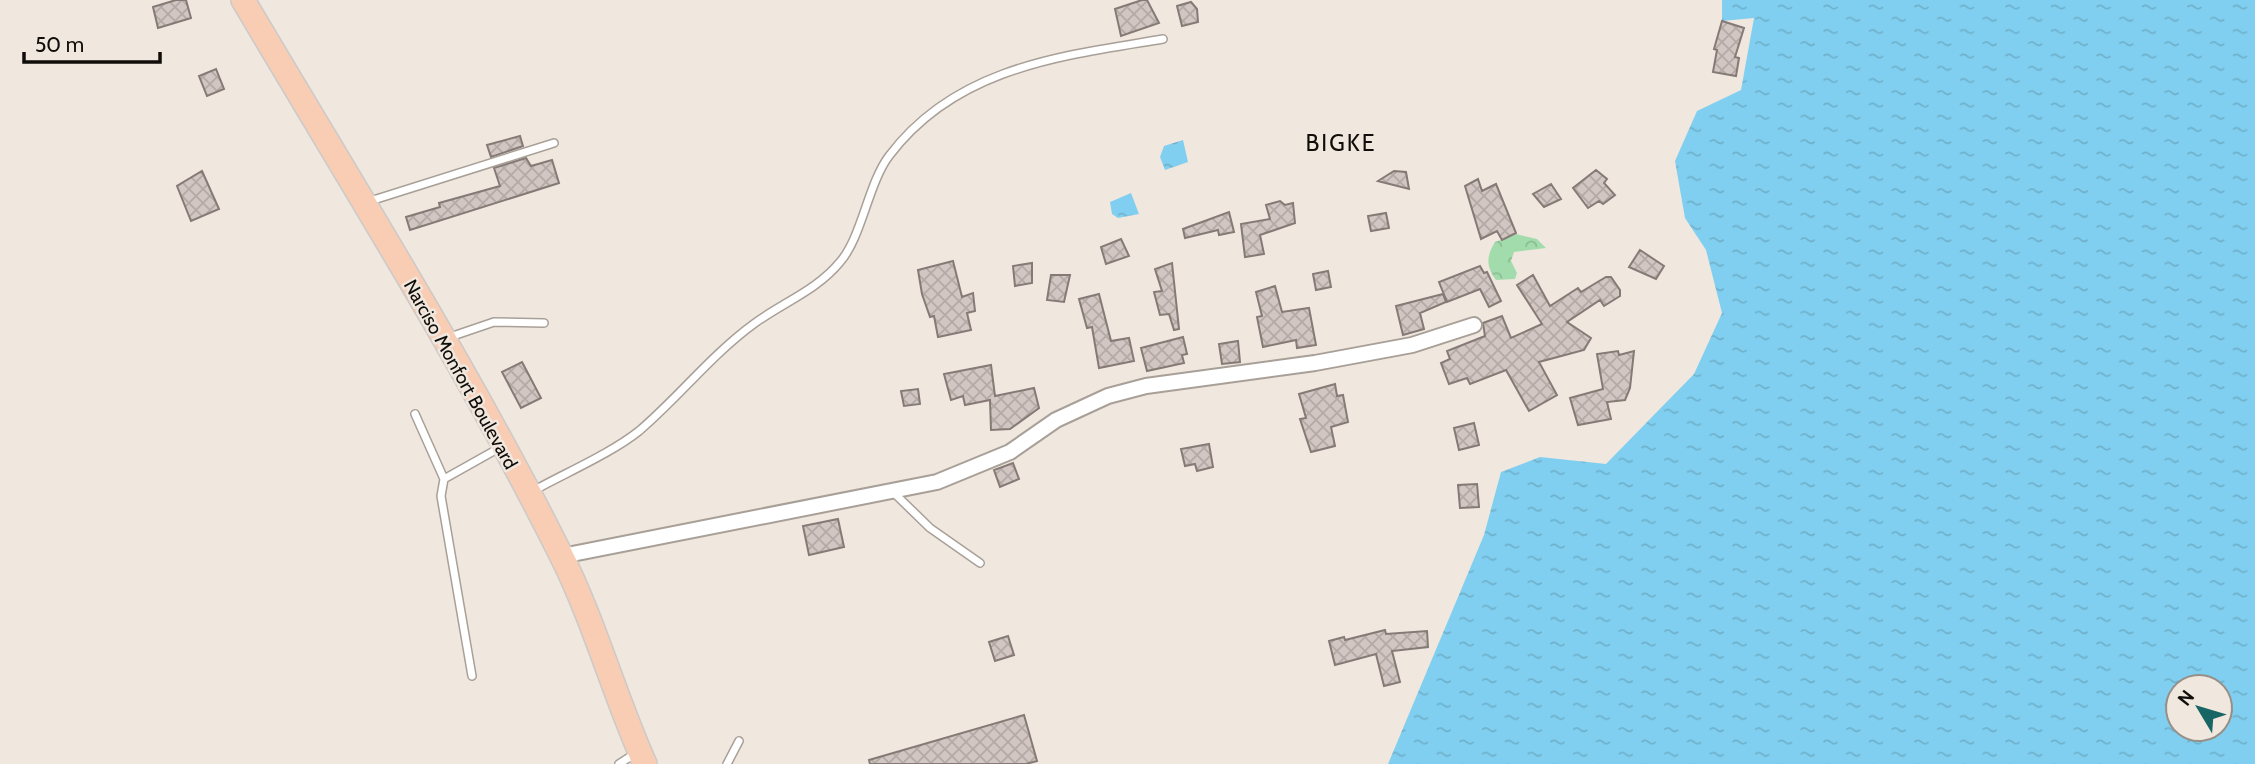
<svg xmlns="http://www.w3.org/2000/svg" width="2255" height="764" viewBox="0 0 2255 764" font-family="Cabin,sans-serif">
<style>
.park{fill:url(#park-crowns)}
.water{fill:url(#water-ripples);fill-rule:evenodd}
.building{fill:url(#building-cross-hatch);stroke:#857a76;stroke-width:2}
.lines{fill:none;stroke-linecap:round;stroke-linejoin:round}
.service-casing{stroke:#a8a098;stroke-width:10}
.minor-casing{stroke:#a8a098;stroke-width:18}
.primary-casing{stroke:#cacac9;stroke-width:26}
.service{stroke:#fff;stroke-width:7}
.minor{stroke:#fff;stroke-width:14}
.primary{stroke:#f9ccb4;stroke-width:23}
.labels{text-anchor:middle;stroke-width:5;stroke-linejoin:round;paint-order:stroke}
.street-label{font-size:19px;fill:#100d0a;stroke:#f0e7de}
.quarter-label{font-size:23px;letter-spacing:2px;fill:#100d0a;stroke:#f0e7de}
</style>
<defs>
<pattern id="park-crowns" width="20" height="18" patternUnits="userSpaceOnUse" patternTransform="scale(1.75)"><rect width="20" height="18" fill="#a3dcac"/><path d="M2 6a3 3 0 1 1 6 0M12 15a3 3 0 1 1 6 0" fill="none" stroke="#8bbc93"/></pattern>
<pattern id="water-ripples" width="26" height="14" patternUnits="userSpaceOnUse" patternTransform="scale(1.75)"><rect width="26" height="14" fill="#81cff0"/><path d="M2 4q2-2 4 0t4 0M15 11q2-2 4 0t4 0" fill="none" stroke="#6eb1cc"/></pattern>
<pattern id="building-cross-hatch" width="8" height="8" patternUnits="userSpaceOnUse" patternTransform="scale(1.75)"><rect width="8" height="8" fill="#d2c6c2"/><path d="M0 0l8 8M0 8l8-8" fill="none" stroke="#b3a9a5"/></pattern>
</defs>
<rect width="100%" height="100%" fill="#f0e7de"/>
<path class="park" d="M1516,234L1537,239L1546,248L1514,252L1511,261L1517,273L1515,279L1496,280C1486,266 1486,257 1495,242Z"/>
<path class="water" d="M1722,0H2255V764H1388L1484,535L1501,472L1540,457L1606,464L1694,374L1722,313L1706,250L1685,218L1675,161L1697,111L1741,90L1754,18L1722,21ZM2178,687H2220V729H2178Z
M1183,140L1188,162L1165,170L1160,157L1164,146Z
M1131,193L1139,214L1118,218L1112,214L1110,202Z"/>
<path class="building" d="M176,0H186L191,18L158,28L153,7Z
M1142,0H1147L1159,23L1121,36L1115,9Z
M1191,2L1197,9L1198,22L1182,26L1177,6Z
M1722,21L1744,28L1735,57L1739,58L1736,76L1713,72L1717,50L1714,49Z
M216,69L224,89L207,96L199,76Z
M520,136L523,146L491,157L487,145Z
M526,158L531,166L552,160L559,183L410,230L406,217L440,207L439,203L500,186L494,168Z
M1596,170L1607,179L1604,183L1615,195L1603,204L1599,201L1588,208L1573,188Z
M202,171L219,209L191,221L177,186Z
M1394,171L1406,172L1409,189L1378,181Z
M1478,179L1482,191L1496,184L1516,233L1502,240L1497,231L1481,239L1465,186Z
M1551,184L1561,199L1544,207L1533,194Z
M1280,201L1285,205L1293,203L1295,223L1260,235L1264,254L1245,257L1241,224L1270,219L1266,205Z
M1229,212L1234,232L1219,235L1218,230L1185,238L1183,229Z
M1386,213L1389,228L1371,231L1368,216Z
M1121,239L1129,256L1106,264L1101,247Z
M1640,250L1664,266L1656,279L1629,267Z
M953,261L962,297L973,293L975,311L967,313L971,330L938,337L934,316L930,317L922,294L918,270Z
M1032,263V283L1015,286L1013,266Z
M1172,263L1179,329L1174,330L1169,314L1160,315L1154,292L1162,291L1155,269Z
M1480,266L1484,273L1487,272L1501,301L1489,307L1480,289L1447,302L1439,282Z
M1328,271L1331,287L1316,290L1313,274Z
M1051,275H1070L1064,302L1047,300Z
M1533,275L1550,306L1578,288L1581,292L1606,277H1611L1620,290V296L1604,306L1600,300L1567,322L1591,338L1584,350L1539,362L1557,395L1529,411L1506,370L1470,384L1467,378L1449,384L1441,363L1450,359L1447,351L1485,336L1483,323L1502,316L1511,338L1542,324L1517,285Z
M1275,286L1282,312L1309,308L1316,345L1297,348L1296,340L1263,347L1257,317L1262,316L1256,292Z
M1099,294L1111,341L1129,338L1134,361L1099,368L1092,327L1087,328L1079,299Z
M1443,294L1446,302L1420,313L1424,329L1403,335L1396,306Z
M1183,337L1187,354L1182,355L1184,363L1147,371L1141,348Z
M1238,341L1240,362L1222,364L1219,344Z
M1618,351L1619,355L1634,351L1630,388L1625,400L1607,402L1611,419L1578,425L1570,398L1603,389L1597,354Z
M522,362L541,398L521,408L502,372Z
M991,365L995,396L1034,388L1039,408L1010,429L991,430L990,400L965,405L963,396L951,400L944,374Z
M1335,384L1337,396L1343,395L1348,422L1331,427L1335,446L1311,452L1300,419L1306,418L1299,394Z
M918,389L920,404L904,406L901,391Z
M1474,423L1479,445L1459,450L1454,428Z
M1209,444L1213,467L1197,471L1195,464L1185,466L1181,449Z
M1013,463L1019,479L1000,487L994,470Z
M1477,484L1479,507L1460,508L1458,485Z
M838,519L844,547L809,555L803,526Z
M1385,630L1386,634L1427,631L1428,647L1392,651L1400,682L1384,686L1376,654L1335,665L1329,641L1344,637L1345,640Z
M1008,636L1014,655L995,661L989,642Z
M1024,715L1037,761L1026,764H870L869,760Z"/>
<g class="lines">
<g class="service-casing">
<path id="service" d="M367,202L554,143
M447,338L494,322L544,323
M415,414L444,479
M533,491C565,473 610,454 639,431C679,397 712,354 755,323C784,302 817,290 840,262C862,237 868,184 889,156C956,67 1061,56 1163,39
M893,492L930,528L980,563
M472,676L441,496L444,479L501,447
M619,764L636,753
M727,764L739,741"/>
</g>
<g class="minor-casing">
<path id="minor" d="M562,556L937,482L1010,452L1056,420L1108,396L1146,386L1315,363L1412,345L1474,325"/>
</g>
<g class="primary-casing">
<path id="primary" d="M243,0C351,183 465,363 560,553C594,620 614,695 645,764"/>
</g>
<use href="#service" class="service"/>
<use href="#minor" class="minor"/>
<use href="#primary" class="primary"/>
</g>
<g class="labels">
<g class="street-label">
<text transform="translate(461 374) rotate(61)" y="7">Narciso Monfort Boulevard</text>
</g>
<g class="quarter-label">
<text x="1341" y="151">BIGKE</text>
</g>
</g>
<g transform="translate(2199 708) rotate(308)"><circle r="33" fill="#f0e7de" stroke="#969089" stroke-width="2"/>
<path d="M0-5L12 26L0 18L-12 26Z" fill="#176665"/>
<text y="-10" font-size="19" font-weight="bold" text-anchor="middle" fill="#100d0a">N</text>
</g>
<path d="M24 52v10h136v-10" fill="none" stroke="#100d0a" stroke-width="3.5"/>
<text x="35" y="52" font-size="21" fill="#100d0a" stroke="#f0e7de" stroke-width="5" paint-order="stroke">50 m</text>
</svg>
